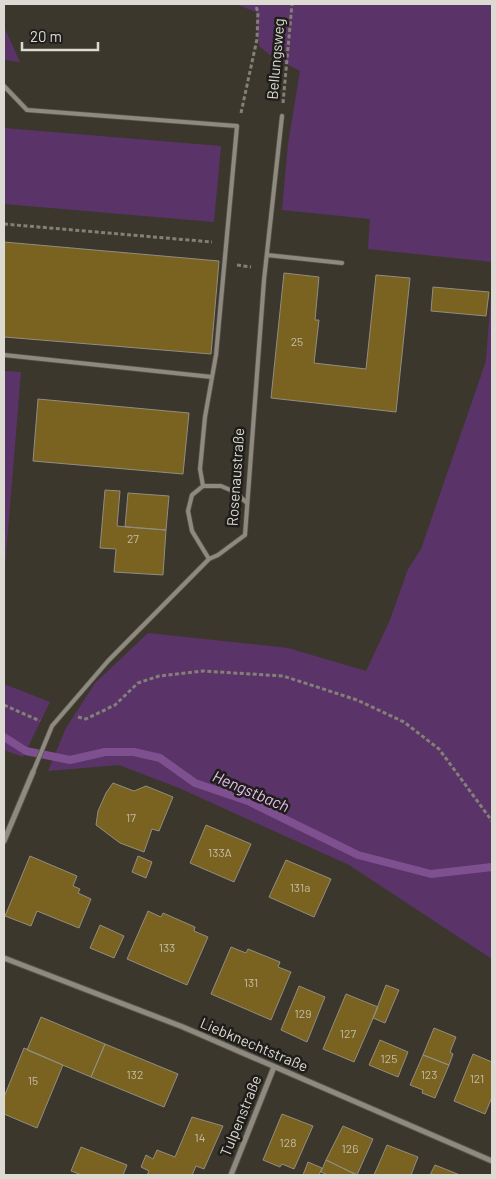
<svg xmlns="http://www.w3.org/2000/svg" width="496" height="1179" viewBox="0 0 496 1179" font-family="Barlow,sans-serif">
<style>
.green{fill:#5a3468}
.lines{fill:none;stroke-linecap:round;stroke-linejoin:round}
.stream{stroke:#7f5090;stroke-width:8}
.building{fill:#7a6321;stroke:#918d81}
.lane-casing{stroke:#56534a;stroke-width:5.5}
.street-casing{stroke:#56534a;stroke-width:7}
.path{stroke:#848078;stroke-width:3;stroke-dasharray:4 2.5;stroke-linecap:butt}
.lane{stroke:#8f8a7f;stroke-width:4}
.street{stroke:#8f8a7f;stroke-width:5}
.labels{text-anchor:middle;stroke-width:5;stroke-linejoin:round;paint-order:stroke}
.number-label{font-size:12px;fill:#c4bca7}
.street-label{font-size:15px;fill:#dddad4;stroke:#201e1a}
.water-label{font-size:16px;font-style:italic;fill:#e4bef4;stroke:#201e1a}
</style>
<rect width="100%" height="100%" fill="#3b372d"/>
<path class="green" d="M220,4H492V262L368,249L370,219L282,210L288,144L300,71L270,55L259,46L256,12L238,5Z
M4,27L20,62L4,60Z
M4,128L221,146L214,222L4,204Z
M492,281V959L349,865L179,788L119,765L48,771L66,728L95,683L148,633L288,648L366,671L390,620L408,569L421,549L486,361Z
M4,371L21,372L4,578Z
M4,684L50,702L23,757L4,750Z"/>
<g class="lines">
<path class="stream" d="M4,737L26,751L70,760L105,752H134L160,758L195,783L248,801L358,855L431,874L492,867"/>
</g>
<path class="building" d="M4,242L219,261L211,354L4,337Z
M284,273L319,277L315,320H319L314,363L366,369L376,275L410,278L396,412L271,398Z
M433,287L489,292L486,316L431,311Z
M38,399L189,413L183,474L33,461Z
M105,490L120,491L117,526L166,530L163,575L114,572L116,549L100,548Z
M128,493L169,496L166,530L125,527Z
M113,783L134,791L146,786L173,797L159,831L152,829L144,852L120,843L96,825L98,811L106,793Z
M206,825L251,844L234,882L190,863Z
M30,856L77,876L73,886L80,889L78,893L91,899L79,928L37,911L31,926L5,916Z
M138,856L152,862L146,878L132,872Z
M286,860L331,879L314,917L269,897Z
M148,911L161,917L163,913L195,927L194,931L208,937L187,985L127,959Z
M100,925L124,936L114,958L90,948Z
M231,947L246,953L248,949L280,962L278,967L291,972L271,1020L211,994Z
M386,985L399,990L385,1023L373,1018Z
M299,986L325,997L307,1042L281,1030Z
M346,994L378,1007L354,1062L323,1049Z
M41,1017L105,1044L91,1077L27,1050Z
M434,1028L456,1037L450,1052L453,1054L449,1065L423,1055Z
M380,1040L408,1052L398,1077L369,1065Z
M105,1044L178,1074L164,1107L91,1077Z
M24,1048L63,1065L37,1128L4,1114V1097Z
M473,1054L492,1062V1097L485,1114L454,1101Z
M423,1055L449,1065L435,1098L422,1093L423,1090L410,1085Z
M282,1114L313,1126L294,1169L282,1164L280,1167L263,1160Z
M192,1117L223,1126L204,1169L196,1166L192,1175H147L149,1171L141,1167L146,1155L153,1159L157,1150L175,1157Z
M343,1126L373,1139L357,1175L326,1160Z
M387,1145L418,1157L411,1175H374Z
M81,1147L127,1165L123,1175H82L71,1171Z
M326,1160L357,1175H328L321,1172Z
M308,1162L322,1168L319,1175H303Z
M435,1165L460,1175H430Z"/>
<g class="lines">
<g class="lane-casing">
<path id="lane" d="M4,86L27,110L237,126L216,355L205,417L200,469L203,486
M267,255L342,263
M4,355L212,377
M209,559L192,531L188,511L192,495L203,486H221L235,492L247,503
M33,772L52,726L108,661L209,559L218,555L245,535L264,280L282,116"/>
</g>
<g class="street-casing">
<path id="street" d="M4,841L33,772
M4,958L183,1027L492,1161
M231,1175L274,1067"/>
</g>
<path class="path" d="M283,103L292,4
M241,113L257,39L258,12L255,4
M4,224L212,242
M237,265L251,267
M4,705L40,721
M78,717L86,719L115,705L138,683L159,676L203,671L283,676L357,700L404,722L439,749L492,821"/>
<use href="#lane" class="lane"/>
<use href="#street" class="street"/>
</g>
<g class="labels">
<g class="number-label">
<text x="297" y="346">25</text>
<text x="133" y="543">27</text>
<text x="131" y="822">17</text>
<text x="220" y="857">133A</text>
<text x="300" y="892">131a</text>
<text x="167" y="952">133</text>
<text x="251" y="987">131</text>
<text x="303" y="1018">129</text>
<text x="348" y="1038">127</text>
<text x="389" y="1063">125</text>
<text x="135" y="1079">132</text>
<text x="429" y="1079">123</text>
<text x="477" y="1083">121</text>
<text x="33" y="1085">15</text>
<text x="200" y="1142">14</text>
<text x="288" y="1147">128</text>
<text x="350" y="1153">126</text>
</g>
<g class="street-label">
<text transform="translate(276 59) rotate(-85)" y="5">Bellungsweg</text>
<text transform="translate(236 477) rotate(-86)" y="5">Rosenaustraße</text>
<text transform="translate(254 1045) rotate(23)" y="5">Liebknechtstraße</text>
<text transform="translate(241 1116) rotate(-68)" y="5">Tulpenstraße</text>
</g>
<g class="water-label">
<text transform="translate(251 791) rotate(23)" y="6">Hengstbach</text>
</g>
</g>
<rect width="496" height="1179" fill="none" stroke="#dddad4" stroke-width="10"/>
<path d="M22 42v8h76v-8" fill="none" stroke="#dddad4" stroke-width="2.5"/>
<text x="30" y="42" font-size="15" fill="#dddad4" stroke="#201e1a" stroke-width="4" paint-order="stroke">20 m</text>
</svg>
